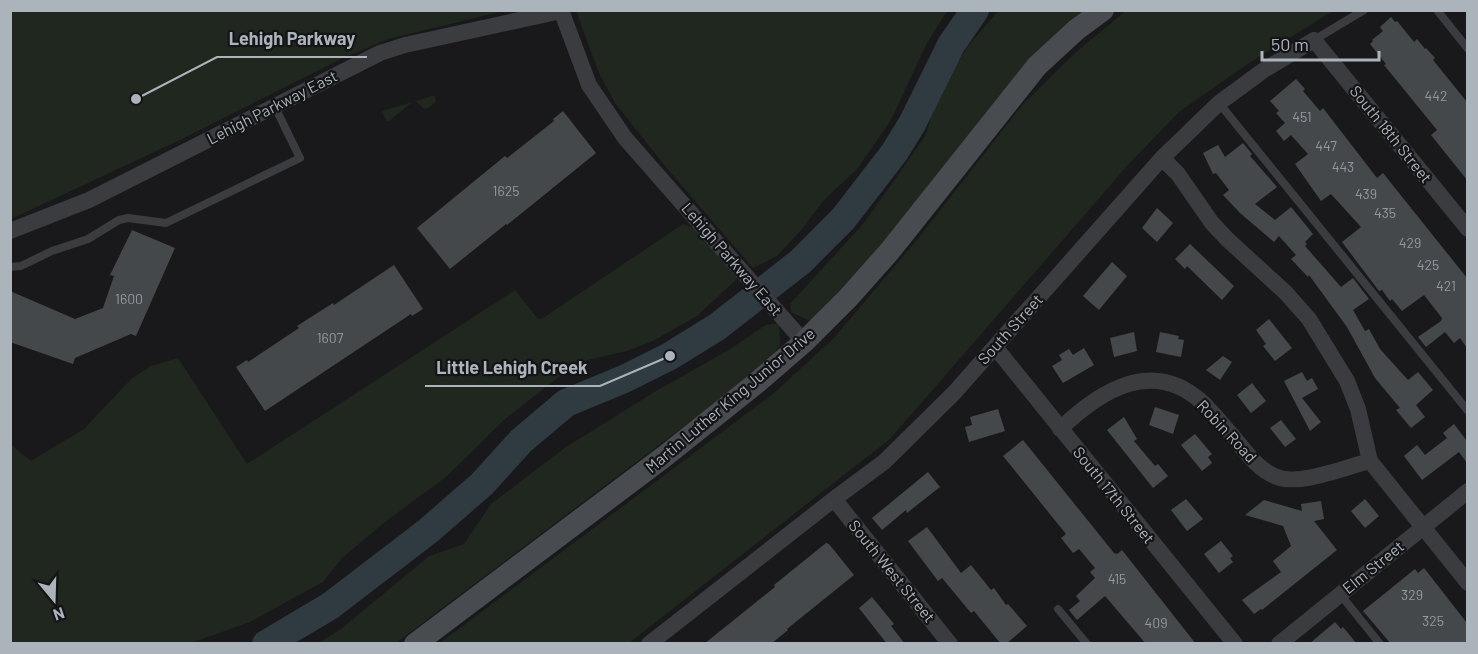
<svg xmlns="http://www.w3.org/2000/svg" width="1478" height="654" viewBox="0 0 1478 654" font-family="Barlow,sans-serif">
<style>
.green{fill:#1f271f}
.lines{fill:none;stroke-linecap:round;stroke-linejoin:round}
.river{stroke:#2f3b40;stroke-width:28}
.building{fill:#45484b}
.lane{stroke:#3a3c40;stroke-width:8}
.street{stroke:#3a3c40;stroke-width:16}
.secondary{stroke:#484b50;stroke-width:22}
.labels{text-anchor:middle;stroke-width:4.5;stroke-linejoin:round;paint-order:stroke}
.number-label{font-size:14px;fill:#92989f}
.street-label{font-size:16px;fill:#abb3bb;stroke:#141416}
.leader{fill:none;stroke:#abb3bb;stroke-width:2}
.callout-dot{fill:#abb3bb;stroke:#141416;stroke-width:2}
.callout-label{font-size:18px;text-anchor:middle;font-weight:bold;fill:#abb3bb;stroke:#141416;stroke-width:4.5;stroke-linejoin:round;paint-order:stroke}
</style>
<rect width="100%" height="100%" fill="#19191b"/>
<path class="green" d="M11,10H504V11L388,39L341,59L182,139L11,219Z
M1127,10L1333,11L1249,63L1179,112L1128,165L890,439L629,643H440L774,393L833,339L916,241L1023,104L1076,52Z
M576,11V10L947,11L927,43L891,120L857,169L824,200L803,228L777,256L753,268L670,172L615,103L599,73Z
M998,11H1090L893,235L810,321L791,312L790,304L863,224L898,175L925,136L939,93L968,46Z
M432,96H435L436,102L428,108L424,109L415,100L388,122L383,115L382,111Z
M683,224L694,228L739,277L697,316L653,341L627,351L583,361L560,376L505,419L446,477L385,522L342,558L323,582L250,622L191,643H11L10,444L31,461L84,429L131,379L151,366L178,358L247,464L515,290L538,319L543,318Z
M779,323L780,345L775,352L736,387L396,643L317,644L341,629L429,556L464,544L491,504L566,447L656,391L727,351L766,325Z"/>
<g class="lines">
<path class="river" d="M266,644L330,606L428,531L482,484L521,441L566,403L624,379L670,356L717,327L800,262L843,219L894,153L912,124L951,45L975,10"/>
</g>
<path class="building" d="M1391,17L1395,22L1397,21L1414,42L1417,39L1425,49L1426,48L1435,58L1433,60L1467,102V180L1431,135L1437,130L1384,65L1386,64L1370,44L1373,41L1372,40L1383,31L1380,27Z
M1296,79L1305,89L1303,91L1320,111L1323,108L1377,178L1383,173L1467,278V348L1460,338L1454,343L1445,332L1426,347L1418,337L1441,321L1442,318L1424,295L1402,311L1392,299L1390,301L1382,290L1379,291L1342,242L1361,227L1331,194L1321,201L1295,164L1308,154L1291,135L1284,141L1276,131L1285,123L1276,113L1279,111L1270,101Z
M563,111L596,153L507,225L506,224L450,269L417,228L505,156L507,158L554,121L553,119Z
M1243,143L1252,154L1250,156L1277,187L1255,204L1275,220L1291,207L1313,234L1305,242L1307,244L1305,246L1341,287L1353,278L1369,299L1353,310L1365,331L1369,329L1380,349L1408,380L1418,372L1433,390L1416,405L1425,417L1411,428L1396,410L1400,408L1375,378L1347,327L1309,275L1308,277L1291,259L1296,255L1279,236L1274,242L1240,213L1223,195L1229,190L1216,173L1213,174L1203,153L1218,145L1225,157Z
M1157,208L1173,223L1157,242L1142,228Z
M132,230L175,248L136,336L131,334L75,358L73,364L10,342V291L75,319L103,308L114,276L110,275Z
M1190,244L1234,286L1222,300L1187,266L1185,269L1175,259Z
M1112,262L1127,276L1099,310L1083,296Z
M394,265L423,309L412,316L411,314L265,411L236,367L247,360L248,362L299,328L297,326L333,303L334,305Z
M1269,319L1292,348L1275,361L1263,346L1266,344L1256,330Z
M1134,332L1137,351L1114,357L1110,338Z
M1160,332L1179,336L1178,339L1184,340L1181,357L1156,352Z
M1084,348L1094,365L1063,383L1052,366L1062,360L1059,355L1069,349L1073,355Z
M1223,356L1232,362L1220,380L1206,370Z
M1302,372L1307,381L1312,378L1318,389L1302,398L1321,422L1310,431L1284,381Z
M1252,383L1266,401L1251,413L1237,395Z
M1155,407L1179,415L1173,434L1149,425Z
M998,409L1005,431L969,442L965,427L972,425L970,417Z
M1124,417L1137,439L1134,441L1155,466L1158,464L1168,476L1153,488L1107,430Z
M1281,420L1296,439L1285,447L1270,428Z
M1454,424L1467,441V463L1459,452L1422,480L1404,456L1417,445L1425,455L1447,438L1443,433Z
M1195,434L1212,454L1208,457L1212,463L1202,471L1181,445Z
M1023,440L1114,553L1117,554L1122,550L1196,644H1146L1105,596L1077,620L1069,610L1080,601L1076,596L1095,578L1090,572L1095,568L1079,549L1073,553L1061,538L1066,534L1003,456Z
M928,472L940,487L907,513L906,510L882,530L872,518Z
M1186,499L1203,519L1187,531L1171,510Z
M1365,499L1379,516L1365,528L1351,511Z
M1264,500L1302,511L1301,504L1321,501L1324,519L1314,521L1337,550L1262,610L1261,609L1254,614L1242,600L1281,572L1273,561L1291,546L1283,526L1245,515Z
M927,527L961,573L971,565L991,590L994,588L1006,605L1008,604L1027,626L1006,644H1001L974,611L971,613L942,578L938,581L908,541Z
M1221,541L1233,556L1230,558L1233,562L1219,573L1204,554Z
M826,543L829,544L854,575L787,629L788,630L771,644H704L775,587L774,585Z
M1424,568L1467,623V644H1391L1363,611L1415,569L1418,573Z
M872,597L894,624L891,626L905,644H887L859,608Z
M1335,622L1341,629L1343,627L1357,644H1309Z"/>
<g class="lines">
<path class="lane" d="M1437,10L1468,49
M1314,40L1364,10
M1219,103L1468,411
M10,267L21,266L52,251L88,239L119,220L128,218L166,223L300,158L274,105
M1340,594L1380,644
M1058,609L1087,644"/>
<path class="street" d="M561,10L589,85L625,138L804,342
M1162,158L1178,174L1212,223L1227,239L1286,293L1309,319L1347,381L1358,409L1370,461L1468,583
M10,231L89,200L380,53L405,45L561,11
M995,347L1235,644
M1060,429C1101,390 1153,357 1203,403C1213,413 1222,424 1231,434C1244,449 1257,470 1277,477C1300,486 1346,467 1370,461
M834,499L950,644
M649,644L834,499L884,462L954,393L1162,158L1219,103L1264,70L1314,40L1468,229
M1279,644L1468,491"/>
<path class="secondary" d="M415,644L665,456L754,385L804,342L848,298L889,252L1037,66L1076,30L1103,10"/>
</g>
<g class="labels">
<g class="number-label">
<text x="1436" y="101">442</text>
<text x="1302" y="122">451</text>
<text x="1326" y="151">447</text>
<text x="1343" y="172">443</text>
<text x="506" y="196">1625</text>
<text x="1366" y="199">439</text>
<text x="1385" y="218">435</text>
<text x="1410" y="248">429</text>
<text x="1428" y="270">425</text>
<text x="1446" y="291">421</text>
<text x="129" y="304">1600</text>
<text x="330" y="343">1607</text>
<text x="1117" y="584">415</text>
<text x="1412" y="600">329</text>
<text x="1433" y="626">325</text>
<text x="1156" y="628">409</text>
</g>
<g class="street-label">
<text transform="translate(272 107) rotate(-27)" y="6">Lehigh Parkway East</text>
<text transform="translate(1391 134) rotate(51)" y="6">South 18th Street</text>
<text transform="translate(732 259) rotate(49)" y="6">Lehigh Parkway East</text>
<text transform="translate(1010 329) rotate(-48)" y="6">South Street</text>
<text transform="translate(730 400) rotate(-40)" y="6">Martin Luther King Junior Drive</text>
<text transform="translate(1227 431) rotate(47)" y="6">Robin Road</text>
<text transform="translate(1114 495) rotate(51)" y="6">South 17th Street</text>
<text transform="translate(1373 567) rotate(-39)" y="6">Elm Street</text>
<text transform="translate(892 571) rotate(51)" y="6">South West Street</text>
</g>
</g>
<path class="leader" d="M136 99L217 57H367M670 356L600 386H425"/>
<g class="callout-dot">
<circle cx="136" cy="99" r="6"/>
<circle cx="670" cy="356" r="6"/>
</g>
<g class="callout-label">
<text x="292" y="45">Lehigh Parkway</text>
<text x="512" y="374">Little Lehigh Creek</text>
</g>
<rect width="1478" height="654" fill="none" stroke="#abb3bb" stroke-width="24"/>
<g transform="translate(54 600) rotate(161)" stroke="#141416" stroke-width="4.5" paint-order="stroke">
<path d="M0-4.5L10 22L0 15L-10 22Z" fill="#abb3bb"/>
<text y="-9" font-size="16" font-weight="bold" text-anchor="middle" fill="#abb3bb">N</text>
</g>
<path d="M1262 51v9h117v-9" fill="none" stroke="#abb3bb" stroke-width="3"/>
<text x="1271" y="51" font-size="18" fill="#abb3bb" stroke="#141416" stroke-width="4.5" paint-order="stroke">50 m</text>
</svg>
